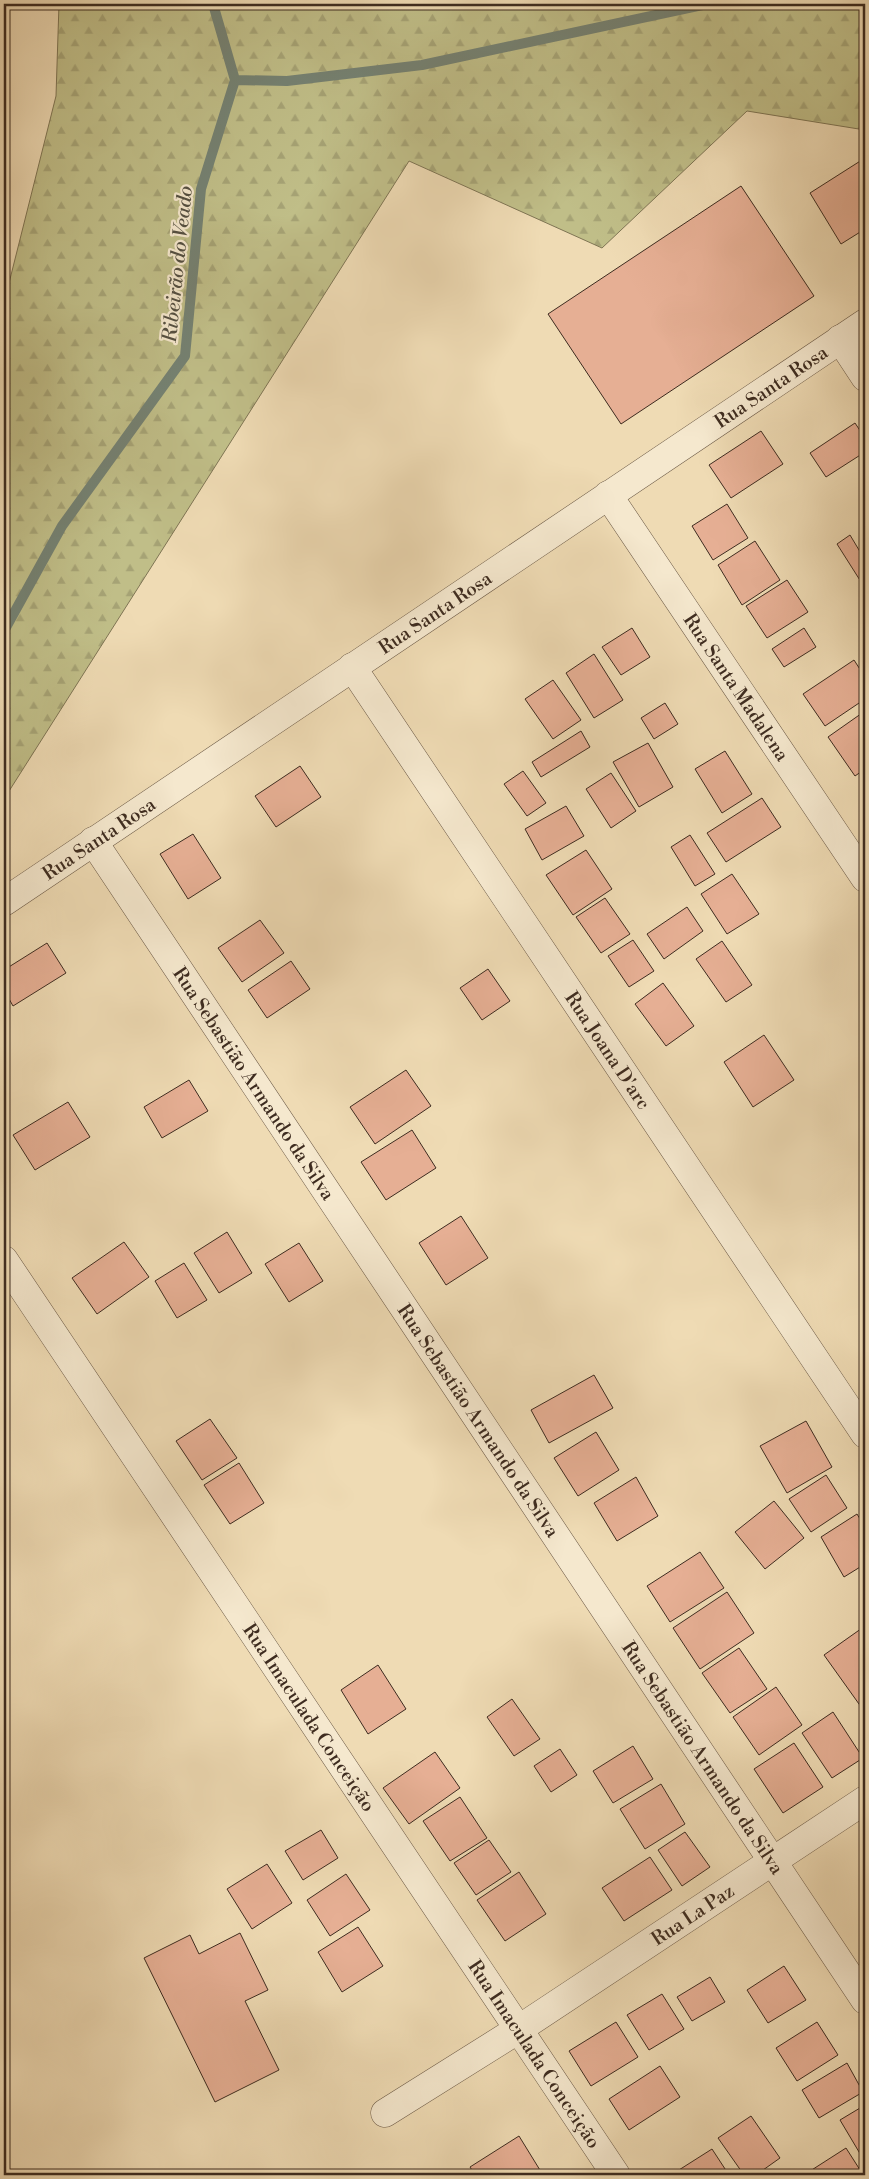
<svg xmlns="http://www.w3.org/2000/svg" width="869" height="2179" viewBox="0 0 869 2179" font-family="'Libre Bodoni',serif">
<style>
.forest{fill:url(#forest-firs);stroke:#7f7554}
.lines{fill:none;stroke-linecap:round;stroke-linejoin:round}
.stream{stroke:#758273;stroke-width:10}
.building{fill:#e6af94;stroke:#3e2c20}
.street-casing{stroke:#6a5845;stroke-width:29}
.street{stroke:#f5e8ce;stroke-width:28}
.labels{text-anchor:middle;stroke-width:4.5;stroke-linejoin:round;paint-order:stroke}
.street-label{font-size:19px;fill:#3e2c20;stroke:#f5e8ce}
.water-label{font-size:20px;font-style:italic;fill:#555042;stroke:#f5e8ce}
</style>
<defs>
<pattern id="forest-firs" width="22" height="20" patternUnits="userSpaceOnUse" patternTransform="scale(1.25)"><rect width="22" height="20" fill="#c0be88"/><path d="M5 1l3.5 6h-7zM16 11l3.5 6h-7z" fill="#a6a375"/></pattern>
</defs>
<rect width="100%" height="100%" fill="#efdbb4"/>
<filter id="stains"><feTurbulence type="fractalNoise" baseFrequency=".004" numOctaves="4"/><feColorMatrix values="0 0 0 0 .2 0 0 0 0 .09 0 0 0 0 .02 0 0 0 .5 -.17"/></filter>
<radialGradient id="worn" r=".72"><stop offset=".6" stop-color="#630" stop-opacity="0"/><stop offset="1" stop-color="#630" stop-opacity=".3"/></radialGradient>
<path class="forest" d="M59,4H865V130L747,111L602,248L409,161L4,799V303L56,96Z"/>
<g class="lines">
<path class="stream" d="M235,80L287,81L422,65L707,4
M4,631L62,526L185,356L201,189L235,80L213,4"/>
</g>
<path class="building" d="M865,158V229L841,244L810,193Z
M741,186L814,296L621,424L548,314Z
M855,423L865,438V452L826,477L810,453Z
M761,431L783,464L731,498L709,465Z
M727,504L748,538L713,560L692,526Z
M850,535L865,560V584L863,585L837,544Z
M755,541L780,580L742,605L718,565Z
M787,580L808,612L767,638L746,606Z
M632,628L650,657L621,675L602,647Z
M804,628L816,647L784,667L772,649Z
M594,654L623,700L594,718L566,673Z
M854,660L865,677V699L825,726L803,694Z
M553,680L581,720L553,739L525,699Z
M665,703L678,724L654,739L641,718Z
M865,711V769L855,776L828,737Z
M581,731L590,747L541,777L532,762Z
M648,743L673,787L639,807L613,762Z
M725,751L752,794L722,813L695,769Z
M300,766L321,797L276,827L255,796Z
M523,771L546,803L527,816L504,784Z
M611,773L636,811L611,828L586,789Z
M762,798L781,827L726,862L707,833Z
M566,806L584,836L542,860L525,829Z
M193,834L221,878L188,899L160,854Z
M690,835L715,874L695,886L671,847Z
M586,850L612,889L573,915L546,875Z
M732,874L759,914L727,934L701,894Z
M605,898L630,934L601,953L576,917Z
M687,907L703,931L664,959L647,934Z
M260,920L284,953L242,982L218,948Z
M633,940L654,971L629,987L608,956Z
M722,941L752,985L726,1002L696,959Z
M47,943L66,973L13,1006L4,990V970Z
M291,961L310,989L267,1018L248,990Z
M488,969L510,1001L482,1020L460,988Z
M663,983L694,1026L666,1046L635,1004Z
M764,1035L794,1080L753,1107L724,1062Z
M406,1070L431,1106L375,1144L350,1107Z
M189,1080L208,1111L162,1138L144,1107Z
M68,1102L90,1137L35,1170L13,1135Z
M412,1130L436,1168L386,1200L361,1162Z
M461,1216L488,1258L446,1285L419,1243Z
M227,1232L252,1273L219,1293L194,1253Z
M124,1242L149,1277L97,1314L72,1278Z
M299,1243L323,1281L289,1302L265,1264Z
M184,1263L207,1300L177,1318L155,1281Z
M594,1375L613,1408L549,1443L531,1410Z
M210,1419L237,1458L202,1480L176,1441Z
M806,1421L832,1467L787,1493L760,1446Z
M596,1432L619,1470L578,1496L554,1458Z
M239,1463L264,1503L230,1524L204,1485Z
M826,1475L847,1508L811,1532L789,1499Z
M636,1477L658,1516L617,1541L594,1503Z
M774,1501L804,1538L765,1569L735,1532Z
M857,1514L865,1527V1564L844,1577L821,1537Z
M700,1552L724,1588L670,1622L647,1586Z
M727,1592L754,1633L700,1669L673,1628Z
M865,1626V1710L864,1711L824,1655Z
M739,1648L767,1689L730,1713L702,1673Z
M378,1665L406,1709L368,1734L341,1690Z
M776,1687L802,1725L759,1755L733,1717Z
M512,1699L540,1739L514,1756L487,1717Z
M833,1712L863,1758L832,1778L802,1733Z
M794,1743L823,1787L783,1813L754,1769Z
M633,1746L653,1779L613,1803L593,1771Z
M560,1749L577,1775L551,1792L534,1766Z
M435,1752L460,1788L409,1824L383,1788Z
M661,1784L685,1824L645,1849L620,1809Z
M460,1797L487,1838L450,1861L423,1821Z
M321,1830L338,1858L303,1880L285,1851Z
M685,1832L710,1867L682,1886L658,1850Z
M489,1840L511,1872L476,1895L454,1863Z
M650,1857L672,1890L624,1921L602,1888Z
M267,1864L292,1903L252,1929L227,1889Z
M519,1872L546,1914L505,1941L477,1900Z
M346,1874L370,1910L330,1936L307,1900Z
M358,1927L383,1966L342,1992L318,1952Z
M240,1933L268,1990L245,2001L279,2070L215,2102L144,1958L190,1935L199,1954Z
M784,1966L806,2000L768,2023L747,1990Z
M710,1977L725,2002L692,2021L677,1997Z
M662,1994L684,2029L649,2050L627,2015Z
M616,2022L638,2057L591,2086L569,2051Z
M817,2022L838,2055L797,2081L776,2048Z
M847,2063L863,2092L819,2118L802,2090Z
M660,2066L680,2097L629,2130L609,2099Z
M865,2105V2162L840,2120Z
M751,2116L780,2158L756,2175H744L718,2138Z
M519,2136L543,2175H475L470,2167Z
M846,2148L862,2173L859,2175H809L807,2173Z
M712,2149L729,2175H671Z"/>
<g class="lines">
<g class="street-casing">
<g id="street">
<path d="M840,339L865,377"/>
<path id="s1" d="M608,495L865,878"/>
<path id="s2" d="M352,667L865,1434"/>
<path id="s3" d="M93,841L865,2000"/>
<path id="s4" d="M4,902L865,323"/>
<path id="s5" d="M4,1260L616,2175"/>
<path id="s6" d="M385,2113L519,2029L865,1800"/>
</g>
</g>
<use href="#street" class="street"/>
</g>
<g class="labels">
<g class="street-label">
<text dy="7" stroke="none"><textPath href="#s4" startOffset="924">Rua Santa Rosa</textPath></text>
<text dy="7" stroke="none"><textPath href="#s4" startOffset="519">Rua Santa Rosa</textPath></text>
<text dy="7" stroke="none"><textPath href="#s1" startOffset="231">Rua Santa Madalena</textPath></text>
<text dy="7" stroke="none"><textPath href="#s4" startOffset="114">Rua Santa Rosa</textPath></text>
<text dy="7" stroke="none"><textPath href="#s2" startOffset="461">Rua Joana D'arc</textPath></text>
<text dy="7" stroke="none"><textPath href="#s3" startOffset="291">Rua Sebastião Armando da Silva</textPath></text>
<text dy="7" stroke="none"><textPath href="#s3" startOffset="696">Rua Sebastião Armando da Silva</textPath></text>
<text dy="7" stroke="none"><textPath href="#s5" startOffset="550">Rua Imaculada Conceição</textPath></text>
<text dy="7" stroke="none"><textPath href="#s3" startOffset="1101">Rua Sebastião Armando da Silva</textPath></text>
<text dy="7" stroke="none"><textPath href="#s6" startOffset="366">Rua La Paz</textPath></text>
<text dy="7" stroke="none"><textPath href="#s5" startOffset="955">Rua Imaculada Conceição</textPath></text>
</g>
<g class="water-label">
<text transform="translate(177 264) rotate(-84)" y="7">Ribeirão do Veado</text>
</g>
</g>
<rect width="869" height="2179" fill="none" stroke="#efdbb4" stroke-width="20"/>
<rect x="5" y="5" width="859" height="2169" fill="none" stroke="#3e2c20" stroke-width="2.5"/>
<rect x="10" y="10" width="849" height="2159" fill="none" stroke="#3e2c20"/>
<rect width="100%" height="100%" filter="url(#stains)"/>
<rect width="100%" height="100%" fill="url(#worn)"/>
</svg>
